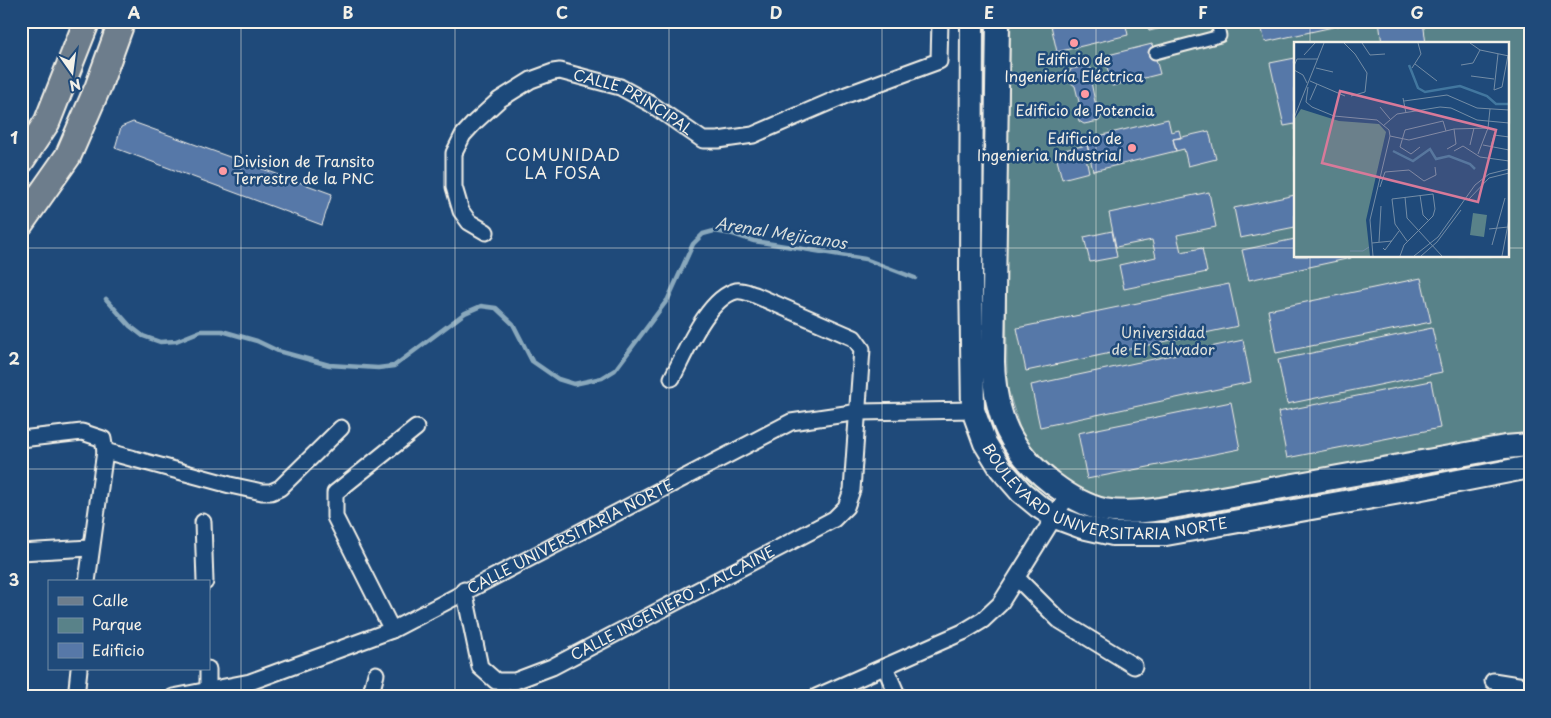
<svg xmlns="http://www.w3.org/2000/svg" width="1551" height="718" viewBox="0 0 1551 718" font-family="'Playpen Sans',sans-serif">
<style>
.green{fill:#598289;stroke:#a6bab8;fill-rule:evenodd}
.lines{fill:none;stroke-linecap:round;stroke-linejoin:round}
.stream{stroke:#89a8bc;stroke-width:4.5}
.building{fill:#5778a8;stroke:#f4f1e8}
.pedestrian-casing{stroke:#f4f1e8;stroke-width:15}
.minor-casing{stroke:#f4f1e8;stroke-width:19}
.secondary-casing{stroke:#f4f1e8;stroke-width:26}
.primary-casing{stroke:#f4f1e8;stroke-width:29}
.pedestrian{stroke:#1f4a7a;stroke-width:11}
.minor{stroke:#1f4a7a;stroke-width:15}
.secondary{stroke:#1f4a7a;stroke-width:22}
.primary{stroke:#6d7d8c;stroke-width:25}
.grid{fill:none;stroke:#f4f1e8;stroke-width:1;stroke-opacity:0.55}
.poi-dot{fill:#ff9aa2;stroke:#1f4a7a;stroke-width:2}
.labels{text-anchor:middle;stroke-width:5;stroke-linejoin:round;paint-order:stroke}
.poi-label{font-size:15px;fill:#f4f1e8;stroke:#1f4a7a}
.street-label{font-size:15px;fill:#f4f1e8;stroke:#1f4a7a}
.park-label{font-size:15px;fill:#dde0da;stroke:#1f4a7a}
.neighbourhood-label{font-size:16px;letter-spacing:1px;fill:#f4f1e8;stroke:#1f4a7a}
.water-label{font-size:16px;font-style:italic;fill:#d9dfdd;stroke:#1f4a7a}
.inset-river{fill:none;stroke:#42779f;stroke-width:2.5}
.inset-road{fill:none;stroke:#748da6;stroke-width:1}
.view{fill:#d87a9a;fill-opacity:0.15;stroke:#d87a9a;stroke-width:2.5}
.inset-edge{fill:none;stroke:#f4f1e8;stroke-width:2.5}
.neatline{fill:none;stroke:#f4f1e8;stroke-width:2}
.grid-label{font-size:16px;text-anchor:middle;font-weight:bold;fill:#f4f1e8}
</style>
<rect width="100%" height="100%" fill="#1f4a7a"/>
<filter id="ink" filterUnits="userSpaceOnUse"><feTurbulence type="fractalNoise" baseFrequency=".02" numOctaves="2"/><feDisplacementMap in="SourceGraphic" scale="10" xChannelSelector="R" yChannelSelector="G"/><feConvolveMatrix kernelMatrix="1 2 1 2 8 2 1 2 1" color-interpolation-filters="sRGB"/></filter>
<g filter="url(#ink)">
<path class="green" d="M980,21H991L988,379L1041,488L1034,490L997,449L982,409Z
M1011,21H1530V439L1179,498L1113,502L1060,479L1024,442L1007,386L1006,240ZM1295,44H1507V256H1295Z"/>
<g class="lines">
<path class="stream" d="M106,299L130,326L143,336L160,342L176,341L201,331H222L257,341L278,351L329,365L378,368L394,366L465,313L481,306L496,308L513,324L532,361L558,379L574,384L602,378L615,370L668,299L693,244L703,234L714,231L733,234L754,241L865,259L915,278"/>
</g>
<path class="building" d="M1050,21H1125L1128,35L1057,52Z
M1147,21H1191L1149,31Z
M1260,21H1351V23L1265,42Z
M1379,21H1423L1426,44H1382Z
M1152,44L1160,74L1112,86L1104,56Z
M1295,58V124L1284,126L1270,63Z
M1087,66L1092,69L1094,78L1091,82L1095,102L1100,104L1102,116L1099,121L1084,124L1079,121L1077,110L1080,106L1075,86L1071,83L1069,74L1071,69Z
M1168,119L1171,132L1179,130L1181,138L1173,139L1176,151L1093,171L1086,139Z
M133,122L332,194L322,225L115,148L121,127Z
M1209,131L1216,159L1188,166L1184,149L1176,151L1173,139Z
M1087,145L1090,157L1086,158L1089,172L1062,179L1055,152Z
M1209,192L1216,227L1177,235L1181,252L1202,248L1207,272L1124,289L1119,265L1156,257L1152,240L1116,247L1109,213Z
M1295,195V227L1240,238L1234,208Z
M1112,231L1117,257L1090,262L1084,237Z
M1295,239V256H1350L1351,258L1249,280L1242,250Z
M1421,278L1431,322L1276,353L1268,310Z
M1229,284L1238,326L1026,371L1017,328Z
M1432,328L1442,372L1287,404L1278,360Z
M1243,340L1251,382L1040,427L1031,385Z
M1431,381L1440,428L1287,458L1278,412Z
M1231,402L1240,449L1087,479L1078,433Z"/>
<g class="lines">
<g class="pedestrian-casing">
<path id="pedestrian" d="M1155,53L1220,36L1217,21"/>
</g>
<g class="minor-casing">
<g id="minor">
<path id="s1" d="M486,232L469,222L461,211L454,187V153L463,135L475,122L499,100L531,80L553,72L560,71L620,87L651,104L703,140H718L753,135L846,95L939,61L940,21"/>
<path d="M21,439L82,432L103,439L105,451L87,582"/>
<path d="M105,451L230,485L262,492H271L280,488L341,428"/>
<path d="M203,522L205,582"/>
<path d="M21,552L90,548"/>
<path d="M1017,578L1059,620L1134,666"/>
<path id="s2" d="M464,590L480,667L496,681H515L552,667L834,519L846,507L852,490L862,349L854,338L755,295C748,293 743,290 736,291C707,298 685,354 672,378"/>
<path d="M392,630L335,517V493L416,428"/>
<path d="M885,667L898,697"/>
<path d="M208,669V688"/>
<path d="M1493,681L1530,687"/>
<path d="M76,697L79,669"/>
<path id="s3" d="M173,697L250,682L392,630L791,422L859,412L973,410"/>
<path d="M370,697L376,674"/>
<path d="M816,697L963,632L983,620L1000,604L1068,495"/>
</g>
</g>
<g class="secondary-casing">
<g id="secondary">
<path id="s4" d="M972,21L971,275L973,410L985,443L1001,469L1021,492L1038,506L1055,517L1082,527L1113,534H1166L1417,489L1530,467"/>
<path d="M998,21L993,362C995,417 1010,451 1053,484C1069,496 1085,506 1104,510C1132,515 1161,509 1188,504L1505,447L1530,445"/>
</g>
</g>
<g class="primary-casing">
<path id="primary" d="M21,161L47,122L87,21
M21,223L68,156L98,87L122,21"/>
</g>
<use href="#pedestrian" class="pedestrian"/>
<use href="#minor" class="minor"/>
<use href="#secondary" class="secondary"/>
<use href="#primary" class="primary"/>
</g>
</g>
<path class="grid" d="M241,21V697M455,21V697M669,21V697M882,21V697M1096,21V697M1310,21V44M21,248H1295M1507,248H1530M1310,256V697M21,469H1530"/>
<g class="poi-dot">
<circle cx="1074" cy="43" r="5"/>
<circle cx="1085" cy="94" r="5"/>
<circle cx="1132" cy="148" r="5"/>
<circle cx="223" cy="171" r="5"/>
</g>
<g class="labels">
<g class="poi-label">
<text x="1074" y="65">Edificio de<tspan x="1074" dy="17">Ingeniería Eléctrica</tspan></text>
<text x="1085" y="116">Edificio de Potencia</text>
<text x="1122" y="144" text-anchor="end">Edificio de<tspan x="1122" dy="17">Ingenieria Industrial</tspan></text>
<text x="233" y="167" text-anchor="start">Division de Transito<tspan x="233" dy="17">Terrestre de la PNC</tspan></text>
</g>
<g class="street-label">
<text dy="5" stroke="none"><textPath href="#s1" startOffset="311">CALLE PRINCIPAL</textPath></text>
<text dy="5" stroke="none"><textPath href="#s4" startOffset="565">BOULEVARD UNIVERSITARIA NORTE</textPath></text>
<text dy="5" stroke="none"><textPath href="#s3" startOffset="431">CALLE UNIVERSITARIA NORTE</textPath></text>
<text dy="5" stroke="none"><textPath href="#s2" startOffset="295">CALLE INGENIERO J. ALCAINE</textPath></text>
</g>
<g class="park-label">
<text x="1163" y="338">Universidad<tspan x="1163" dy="17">de El Salvador</tspan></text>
</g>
<g class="neighbourhood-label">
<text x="563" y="161">COMUNIDAD<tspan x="563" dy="18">LA FOSA</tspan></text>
</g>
<g class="water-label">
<text transform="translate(781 233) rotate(9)" y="6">Arenal Mejicanos</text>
</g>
</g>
<g transform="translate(1294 42)">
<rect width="215" height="215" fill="#1f4a7a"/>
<path d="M7,67L45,79L85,82L92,90L72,178L76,214H0V78ZM179,171L193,173L190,195L176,193Z" fill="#598289"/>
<path class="inset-river" d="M115,23L124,46L131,50L166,44L193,54L202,62H215M99,109L119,119L136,107L142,117L155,114L176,122L181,127"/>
<path class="inset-road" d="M50,1L61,12L73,31L71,50L57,54M68,1L76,13L91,12M176,1L186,8L215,14M204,12L200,48L208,45L214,13M10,13L21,1M121,22L143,39M167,23L179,21L186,8M0,24L3,17H24M22,26L39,30M118,26L127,12L124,1M0,28L9,33L13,41M177,34L200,37M16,39L51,54M14,45L12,60L18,65L40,74L83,78L95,88L96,94L76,178L79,214M109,56L112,71M16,58L23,42M110,59L153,53L183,66L215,68M86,65L96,77M0,76L30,1M89,84L103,72L146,65L157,66L183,78L215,81M96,94L115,98L160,87L194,86M176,103L180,86M189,103L215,108M197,104L200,93L215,95M126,105L117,112L106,105L111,88L149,79L152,89M153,107L162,102L160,87M160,109L169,104L186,115L215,119M184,112L194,86L196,67M86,145L91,130L115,128L130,139L142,133L141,125M126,153L129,173L135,179M111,155L113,176L148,214M175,157L195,136L215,131M195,187L214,185M85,200L87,164M78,201L98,199M198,203L211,156M89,206L91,208L105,189M56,209H69L75,205M106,214L110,203L139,174L141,167L139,152L98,157L101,182L113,199M120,214L144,195L181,143L195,132L215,127M127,214L143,200L167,168M208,214L215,177"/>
<path class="view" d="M46,49L202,88L184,160L28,121Z"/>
<rect width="215" height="215" class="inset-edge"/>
</g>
<rect width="1551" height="718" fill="none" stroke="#1f4a7a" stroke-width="55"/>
<rect x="48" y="580" width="162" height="90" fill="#1f4a7a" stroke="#748da6"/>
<rect x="58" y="597" width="25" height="8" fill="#6d7d8c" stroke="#748da6"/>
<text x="92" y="606" font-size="15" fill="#f4f1e8">Calle</text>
<rect x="58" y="618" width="25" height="15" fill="#598289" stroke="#748da6"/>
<text x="92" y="630" font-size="15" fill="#f4f1e8">Parque</text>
<rect x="58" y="643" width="25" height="15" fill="#5778a8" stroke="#748da6"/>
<text x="92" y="656" font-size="15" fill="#f4f1e8">Edificio</text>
<g transform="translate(72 72) rotate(166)" stroke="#1f4a7a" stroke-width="4" paint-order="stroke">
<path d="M0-4L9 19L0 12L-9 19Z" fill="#f4f1e8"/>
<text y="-8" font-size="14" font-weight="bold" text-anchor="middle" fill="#f4f1e8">N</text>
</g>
<rect x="28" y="28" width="1496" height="662" class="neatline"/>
<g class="grid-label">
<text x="134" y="19">A</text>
<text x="348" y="19">B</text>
<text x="562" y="19">C</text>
<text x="776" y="19">D</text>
<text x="989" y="19">E</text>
<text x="1203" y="19">F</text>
<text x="1417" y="19">G</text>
<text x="14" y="144">1</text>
<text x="14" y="365">2</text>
<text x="14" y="586">3</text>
</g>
</svg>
